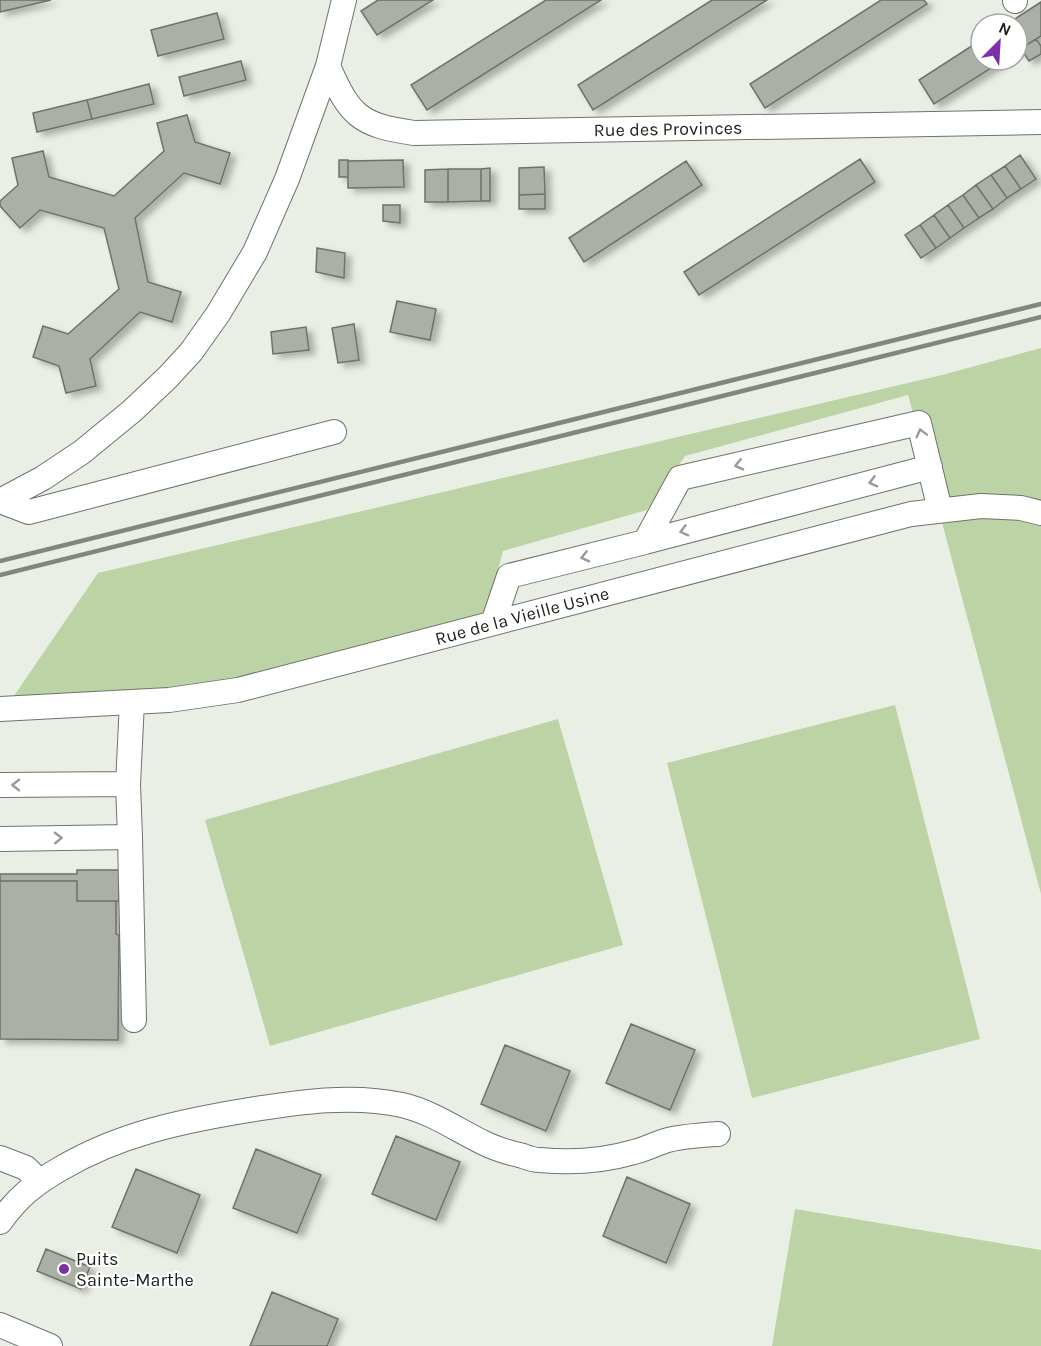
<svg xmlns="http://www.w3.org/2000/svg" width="1041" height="1346" viewBox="0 0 1041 1346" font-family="Karla,sans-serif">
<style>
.green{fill:#bcd4a5}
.building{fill:#abb0a7;stroke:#6e726a;stroke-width:1.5;filter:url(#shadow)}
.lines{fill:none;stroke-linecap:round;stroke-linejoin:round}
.minor-casing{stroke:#6f736b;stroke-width:26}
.minor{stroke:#fff;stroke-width:24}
.rail{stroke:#82867f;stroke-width:4.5}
.oneway{stroke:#999a98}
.poi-dot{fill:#7931a5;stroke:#fff;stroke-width:2}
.labels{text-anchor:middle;stroke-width:4.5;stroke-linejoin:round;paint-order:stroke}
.street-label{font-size:18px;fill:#1d1f1b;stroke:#fff}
.poi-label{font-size:18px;fill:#1d1f1b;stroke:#fff;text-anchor:start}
</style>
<defs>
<filter id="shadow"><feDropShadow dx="6" dy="4" stdDeviation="3" flood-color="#0004"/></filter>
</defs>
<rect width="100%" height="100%" fill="#eaefe6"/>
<path class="green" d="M1041,348V894L908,395L685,456L647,510L503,551L484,621L243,686L7,706L98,573L946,374Z
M895,705L980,1039L752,1098L667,763Z
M558,719L623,945L270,1046L205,820Z
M795,1209L1041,1250V1346H772Z"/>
<path class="building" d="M0,0H51L0,12Z
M378,0H433L377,35L361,11Z
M546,0H601L427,110L411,85Z
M712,0H767L593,110L578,85Z
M881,0H924L927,4L765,108L750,84Z
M1041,2V36L1017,51V24H1007Z
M217,13L224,39L158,56L151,30Z
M1036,39L1041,46V54L1029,61L1021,49Z
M981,40V60H1004L934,104L919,80Z
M241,61L246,80L184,96L179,77Z
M149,84L154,104L92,119L87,100Z
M87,100L92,119L37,132L33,113Z
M187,115L195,142L230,153L220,184L184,173L135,218L148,282L181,292L172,322L140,312L90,359L96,386L66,393L59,366L33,357L43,326L68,334L119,289L104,228L40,210L20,228L0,206V201L18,185L12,158L43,151L49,177L114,196L164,151L157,123Z
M1020,155L1036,179L1021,189L1005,166Z
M860,159L875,182L699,295L684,272Z
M339,160H348V177H339Z
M403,160L404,187L348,188V161Z
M686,161L702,185L584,262L569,238Z
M1005,166L1021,189L1007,198L991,175Z
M544,167L545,194L519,195V168Z
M490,168V201H481V169Z
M448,169V202H425V170Z
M448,169H481V201L448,202Z
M991,175L1007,198L993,209L976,185Z
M976,185L993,209L979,218L963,195Z
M545,194V209H519V195Z
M963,195L979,218L964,228L948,205Z
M383,205H400V223L383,221Z
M948,205L964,228L950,238L934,215Z
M934,215L950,238L936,248L920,225Z
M920,225L936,248L921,258L905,235Z
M317,248L345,253L344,278L316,272Z
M397,301L436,309L430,340L390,332Z
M354,324L359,360L338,363L332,328Z
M306,327L309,350L273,354L271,332Z
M77,870H119V901H77V881H0V874H77Z
M0,881H77V901H116V934L119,935L118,1040L0,1039Z
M631,1024L695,1050L670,1110L606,1083Z
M505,1045L570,1071L546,1131L481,1104Z
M396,1136L460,1162L436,1220L372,1194Z
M256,1149L321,1175L297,1233L233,1208Z
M136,1169L200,1195L177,1253L112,1227Z
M627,1177L690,1204L666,1263L603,1236Z
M46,1249L90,1267L81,1289L37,1271Z
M272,1292L338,1319L327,1346H250Z"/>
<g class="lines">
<g class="minor-casing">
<path id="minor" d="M1015,1V0
M328,66C350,116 359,125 414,133L1041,122
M0,501L43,478L82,452L132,411L168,377L191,352L218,314L255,252L287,179L328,66L344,0
M0,501L29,512L334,432
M645,542L930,467
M493,623L509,576L645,542L680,478L919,423L940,510
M0,709L169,700L238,690L911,514L981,506L1021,508L1041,513
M128,784L132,702
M0,785L128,784L130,837L0,839
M130,837L134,1020
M0,1158L26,1168L39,1181
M0,1222C18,1197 34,1184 60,1169C119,1134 182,1121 249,1110C299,1102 352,1094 402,1105C432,1112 457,1130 484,1143C496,1149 510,1153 523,1156C528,1158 534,1160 540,1160C572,1163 603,1161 634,1152C646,1149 657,1143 668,1140C684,1136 702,1135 718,1134
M0,1325L50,1346"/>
</g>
<use href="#minor" class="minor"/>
<path class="rail" d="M0,561L1041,304
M0,575L1041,317"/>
</g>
<defs><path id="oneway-chevron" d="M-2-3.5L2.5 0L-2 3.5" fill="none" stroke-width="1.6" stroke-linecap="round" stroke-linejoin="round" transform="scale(1.5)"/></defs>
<g class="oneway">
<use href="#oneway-chevron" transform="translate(921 433) rotate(-104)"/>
<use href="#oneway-chevron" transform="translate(739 465) rotate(167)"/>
<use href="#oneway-chevron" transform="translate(873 482) rotate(165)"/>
<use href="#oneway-chevron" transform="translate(684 531) rotate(165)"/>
<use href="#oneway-chevron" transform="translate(585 557) rotate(166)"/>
<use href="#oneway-chevron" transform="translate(16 785) rotate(180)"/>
<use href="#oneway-chevron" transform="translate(58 838) rotate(-1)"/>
</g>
<circle class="poi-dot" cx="64" cy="1269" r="6"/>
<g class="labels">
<g class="street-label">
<text transform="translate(668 129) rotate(-1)" y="6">Rue des Provinces</text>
<text transform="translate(522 616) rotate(-15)" y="6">Rue de la Vieille Usine</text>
</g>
<g class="poi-label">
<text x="76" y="1265">Puits<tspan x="76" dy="21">Sainte-Marthe</tspan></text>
</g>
</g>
<g transform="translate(999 42) rotate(24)"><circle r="28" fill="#ffffff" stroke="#a5a5a4" stroke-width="1.5"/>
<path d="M0-4.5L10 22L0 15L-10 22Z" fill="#7931a5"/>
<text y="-9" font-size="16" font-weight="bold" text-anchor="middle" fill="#1d1f1b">N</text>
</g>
</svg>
